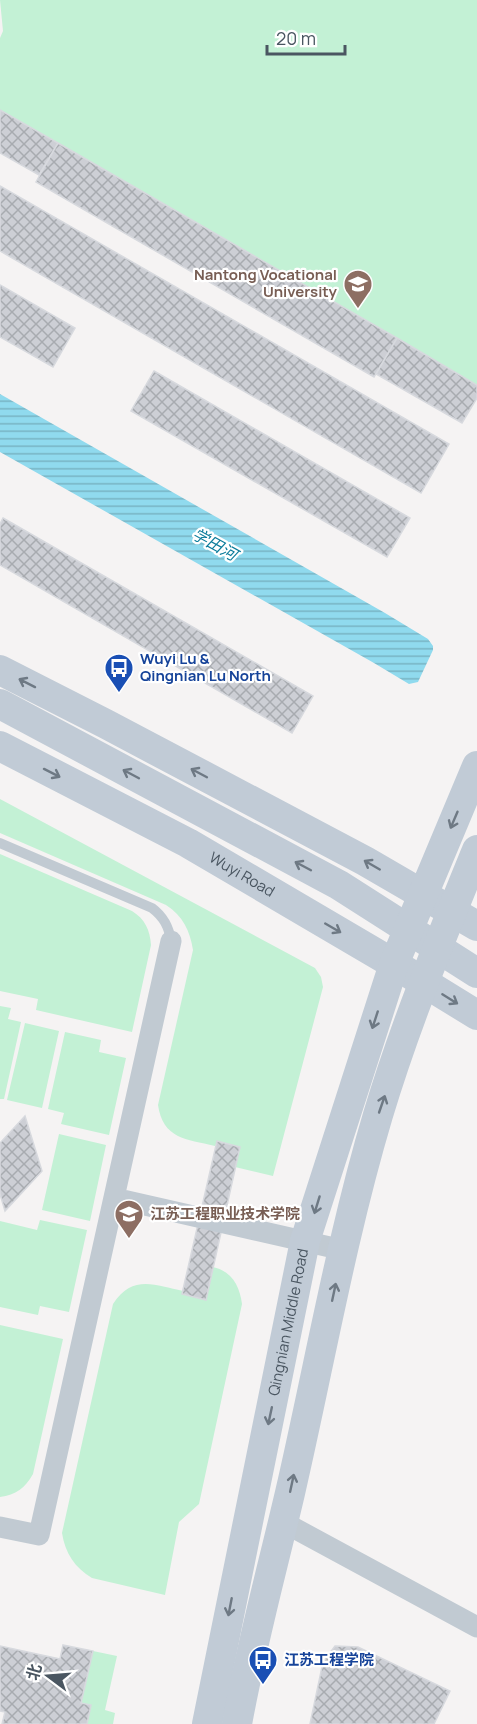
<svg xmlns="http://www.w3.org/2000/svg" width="477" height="1724" viewBox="0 0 477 1724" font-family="Manrope,'Noto Sans SC',sans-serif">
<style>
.grass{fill:#c3f1d5}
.water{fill:url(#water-rules)}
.building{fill:url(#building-cross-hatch);stroke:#d7d9de;stroke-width:1.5}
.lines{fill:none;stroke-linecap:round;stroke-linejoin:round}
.lane{stroke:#c1cad2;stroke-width:10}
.street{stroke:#c1cad2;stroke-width:21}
.secondary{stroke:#c1cbd6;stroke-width:30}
.oneway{stroke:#6e7984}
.labels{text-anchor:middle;stroke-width:4.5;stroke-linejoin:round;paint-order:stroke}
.education-label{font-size:15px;font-weight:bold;fill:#785e54;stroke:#fff;text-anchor:end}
.transit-label{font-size:15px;font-weight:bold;fill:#164399;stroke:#fff;text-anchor:start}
.street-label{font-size:15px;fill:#4a5661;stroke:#fff}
.water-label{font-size:16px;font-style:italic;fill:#0c7c9b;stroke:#fff}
</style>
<defs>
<pattern id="water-rules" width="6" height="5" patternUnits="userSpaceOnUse" patternTransform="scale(1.5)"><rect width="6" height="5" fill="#90daee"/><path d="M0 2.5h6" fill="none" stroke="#78b4c4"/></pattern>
<pattern id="building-cross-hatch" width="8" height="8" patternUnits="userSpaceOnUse" patternTransform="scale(1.5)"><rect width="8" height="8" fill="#cdcfd5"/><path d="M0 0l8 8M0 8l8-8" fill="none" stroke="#a8abb0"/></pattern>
</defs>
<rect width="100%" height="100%" fill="#f5f3f3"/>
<path class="grass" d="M0,0H477V385L0,110V38L3,31Z
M0,799L315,968L321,977L323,987L273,1176L235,1167L240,1147L217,1142L215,1146C186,1139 163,1139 158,1105L193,950C190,931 183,916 166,905L0,833Z
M0,854L132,911C145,919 150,930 151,945L132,1032L36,1010L38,999L0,991Z
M0,1006L11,1008L8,1019L21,1022L4,1099H0Z
M25,1023L59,1031L42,1108L7,1100Z
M65,1032L101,1040L99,1052L126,1058L109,1135L61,1124L64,1113L48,1109Z
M59,1134L106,1145L90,1221L42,1210Z
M40,1220L87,1230L69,1312L40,1306L38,1315L0,1307V1221L37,1230Z
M213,1267C232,1271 240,1287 242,1304L199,1504L179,1522L165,1595L92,1578C75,1568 65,1553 62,1533L113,1304C132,1274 155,1285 183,1291V1294L206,1300Z
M0,1325L63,1339L33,1474C25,1488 16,1495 0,1497Z
M93,1651L117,1656L105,1710L115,1713L113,1724H87L91,1705L81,1703Z"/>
<path class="water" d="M0,394L385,613L428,639L433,646V650L418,682L409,684L374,663L0,452Z"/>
<path class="building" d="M0,110L58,143L39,175L0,153Z
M58,143L397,338L374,377L36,182Z
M0,186L449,444L421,493L0,251Z
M0,285L75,328L53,367L0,337Z
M397,338L477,385V398L462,423L376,374Z
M154,371L410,518L387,557L131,411Z
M3,518L313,696L292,733L0,565V524Z
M25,1116L42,1171L5,1211L0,1194V1143Z
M217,1141L240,1147L206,1300L182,1294Z
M63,1645L93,1651L81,1703L91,1705L87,1724H2L5,1712L0,1711V1646L60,1659Z
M335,1646L358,1647L450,1691L434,1724H310L323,1662Z"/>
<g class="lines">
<path class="lane" d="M0,843L152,908C164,917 169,927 171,941"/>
<path class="street" d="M114,1198L343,1250
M283,1522L477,1627
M0,1527L39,1535L171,941"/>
<g class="secondary">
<path d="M0,670L106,724L365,861L477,926"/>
<path d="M0,704L339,885L477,973"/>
<path id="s1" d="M0,746L188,843L394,964L477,1015"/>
<path id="s2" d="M207,1724L305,1241L394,964L477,766"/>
<path d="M237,1724C251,1646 272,1570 290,1493C319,1367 341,1239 378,1115C405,1025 441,938 477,850"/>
</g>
</g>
<defs><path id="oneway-shaft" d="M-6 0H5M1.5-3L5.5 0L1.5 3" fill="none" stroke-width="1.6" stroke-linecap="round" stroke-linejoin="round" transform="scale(1.5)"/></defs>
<g class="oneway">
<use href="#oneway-shaft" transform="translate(27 683) rotate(-153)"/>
<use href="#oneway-shaft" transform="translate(52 773) rotate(27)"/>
<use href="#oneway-shaft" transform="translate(199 773) rotate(-152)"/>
<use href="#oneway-shaft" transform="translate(131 774) rotate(-152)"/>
<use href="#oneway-shaft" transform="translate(454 820) rotate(113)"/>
<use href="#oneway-shaft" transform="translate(372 865) rotate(-150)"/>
<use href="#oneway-shaft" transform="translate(303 866) rotate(-152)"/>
<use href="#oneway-shaft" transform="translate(333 928) rotate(30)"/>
<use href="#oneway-shaft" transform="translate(450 999) rotate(32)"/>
<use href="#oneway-shaft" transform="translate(375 1020) rotate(108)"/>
<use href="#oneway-shaft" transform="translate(382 1104) rotate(-71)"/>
<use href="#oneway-shaft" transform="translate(317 1205) rotate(107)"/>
<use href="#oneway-shaft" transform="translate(334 1292) rotate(-78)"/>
<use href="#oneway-shaft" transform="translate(270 1416) rotate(102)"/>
<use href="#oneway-shaft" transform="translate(292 1483) rotate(-78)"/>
<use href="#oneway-shaft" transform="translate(230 1607) rotate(101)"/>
</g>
<defs>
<g id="university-pin" transform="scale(1.5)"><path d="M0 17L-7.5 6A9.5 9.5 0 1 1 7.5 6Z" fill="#8d6e63" stroke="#fff"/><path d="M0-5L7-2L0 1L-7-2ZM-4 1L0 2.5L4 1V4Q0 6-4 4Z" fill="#fff"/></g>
<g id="bus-pin" transform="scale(1.5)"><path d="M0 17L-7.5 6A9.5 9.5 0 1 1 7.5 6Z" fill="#1a4fb4" stroke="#fff"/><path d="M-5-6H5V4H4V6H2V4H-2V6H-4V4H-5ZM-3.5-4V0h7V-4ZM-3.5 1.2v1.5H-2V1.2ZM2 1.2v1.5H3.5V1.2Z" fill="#fff"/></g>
</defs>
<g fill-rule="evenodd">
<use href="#university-pin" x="358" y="284"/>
<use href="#bus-pin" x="119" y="668"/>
<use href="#university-pin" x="129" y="1214"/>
<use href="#bus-pin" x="263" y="1660"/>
</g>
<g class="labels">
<g class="education-label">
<text x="337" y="280">Nantong Vocational<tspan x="337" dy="17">University</tspan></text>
<text x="150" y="1219" text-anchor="start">江苏工程职业技术学院</text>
</g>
<g class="transit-label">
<text x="140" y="664">Wuyi Lu &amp;<tspan x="140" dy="17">Qingnian Lu North</tspan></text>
<text x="284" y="1665">江苏工程学院</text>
</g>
<g class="street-label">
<text dy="5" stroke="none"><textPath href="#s1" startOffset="274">Wuyi Road</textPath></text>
<text dy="5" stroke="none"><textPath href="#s2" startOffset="410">Qingnian Middle Road</textPath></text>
</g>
<g class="water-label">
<text transform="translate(215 544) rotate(29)" y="6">学田河</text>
</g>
</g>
<g transform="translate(48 1676) rotate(286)" stroke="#ffffff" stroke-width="4.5" paint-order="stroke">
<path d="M0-4.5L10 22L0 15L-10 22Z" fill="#4a5661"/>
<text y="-9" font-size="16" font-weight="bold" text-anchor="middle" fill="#4a5661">北</text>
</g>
<path d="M267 45v9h78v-9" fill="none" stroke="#4a5661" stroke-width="3"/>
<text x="276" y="45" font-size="18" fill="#4a5661" stroke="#ffffff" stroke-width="4.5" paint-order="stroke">20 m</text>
</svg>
